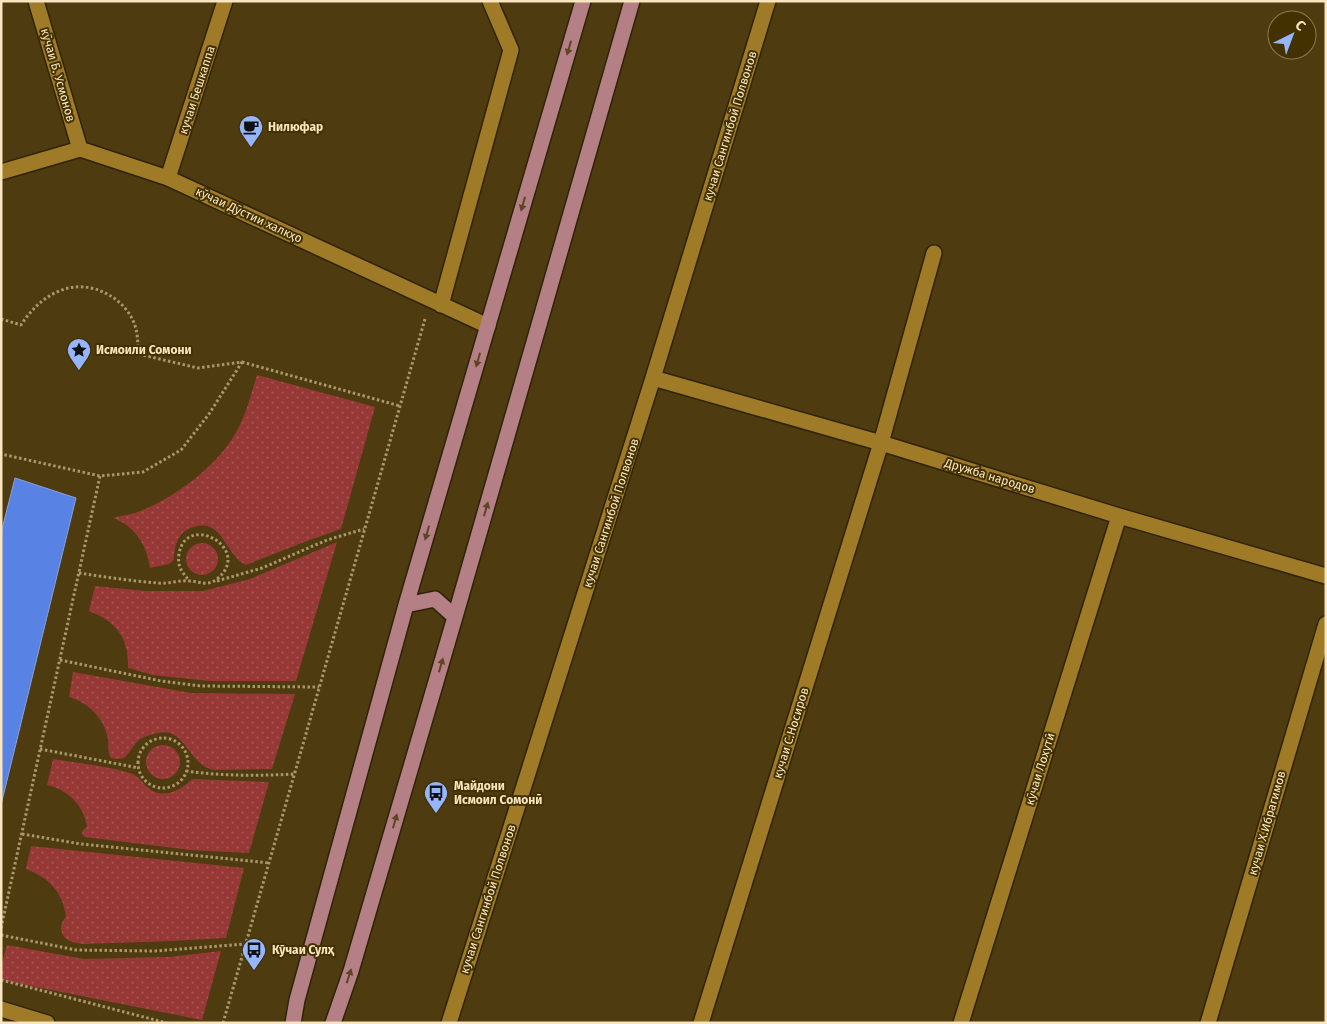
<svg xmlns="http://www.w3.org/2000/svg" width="1327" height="1024" viewBox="0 0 1327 1024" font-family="'Fira Sans',sans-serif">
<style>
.grass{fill:url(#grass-dots)}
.water{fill:#5883e4;stroke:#88a1d9}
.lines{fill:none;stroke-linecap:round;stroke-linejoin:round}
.street-casing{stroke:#2f2309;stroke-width:18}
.primary-casing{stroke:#2f2309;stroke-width:18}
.path{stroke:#aa976e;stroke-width:3;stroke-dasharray:2.5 2.5;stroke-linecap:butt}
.street{stroke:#9f7b27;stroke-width:15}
.primary{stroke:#b48086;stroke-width:15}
.oneway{fill:#5f4523}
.labels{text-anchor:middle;stroke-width:4;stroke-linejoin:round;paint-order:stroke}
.street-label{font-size:12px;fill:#f9e6c0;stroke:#433102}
.poi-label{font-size:12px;font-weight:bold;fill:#f9e6c0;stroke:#433102;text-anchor:start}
</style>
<defs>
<pattern id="grass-dots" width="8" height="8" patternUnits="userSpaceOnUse" patternTransform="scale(1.25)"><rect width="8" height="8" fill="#963936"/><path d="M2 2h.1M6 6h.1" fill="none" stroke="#a55651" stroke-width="1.8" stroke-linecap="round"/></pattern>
</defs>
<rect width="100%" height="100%" fill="#4e3b0f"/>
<path class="grass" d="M257,375L375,407L341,529L307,541L246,565C224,555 223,513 188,529C177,535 174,548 174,560L169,564L150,568C147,545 135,526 113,518C120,516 128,515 135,513C170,501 212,470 232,439C245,420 250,397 257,375Z
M337,542L296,681H209L153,675L128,668C129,638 116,621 89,611L95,586L145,591H203L250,579Z
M186 559a16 16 0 1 1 32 0a16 16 0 1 1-32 0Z
M73,672L191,693L295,694L272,769L214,770C186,764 186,723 154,734C149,735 143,737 139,740C133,745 130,753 124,758L116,759L111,758C107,751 109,746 108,739C104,718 89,703 69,697Z
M146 762a17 17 0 1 1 34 0a17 17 0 1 1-34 0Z
M53,759C78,763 106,766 130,773C141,776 145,790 158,793C171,796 183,787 193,779L269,782L249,853L190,850L85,837L82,834L83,830L87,827C84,805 68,790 47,785Z
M31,846L244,868L226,938L172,941L81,944C77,943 71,942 68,940C59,934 59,924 66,917C63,892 49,878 26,869Z
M7,945L84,959L169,957L221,951L202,1020L1,980V967Z"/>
<path class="water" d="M15,478L76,498L1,805V533Z"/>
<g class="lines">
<g class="street-casing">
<path id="street" d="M36,1L80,149
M1,172L80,149L168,178L488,326
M168,178L225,1
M441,305L511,50L490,1
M653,378L881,443L1119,516L1326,576
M1,1009L47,1023
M449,1023L653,378L768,1
M701,1023L881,443L934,253
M961,1023L1119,516
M1208,1023L1326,624"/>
</g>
<g class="primary-casing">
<path id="primary" d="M406,605L435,599L455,617
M293,1023L297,1000L406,605L583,1
M333,1023L351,971L455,617L632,1"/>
</g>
<path class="path" d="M1,319L21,325C41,294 74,275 109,295C120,301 130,312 134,323C138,333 138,343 138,354L198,368L242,362L209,414L181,450L143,472L100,476L1,454
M242,362L400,406
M79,573C105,577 132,581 158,583C169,584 179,580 189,581C200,581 207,587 217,579C254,549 186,511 179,554C177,566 182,573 190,581
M217,581L262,568L327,540L364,529
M60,660L161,681L201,686L319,687
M138 763a25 25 0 1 1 50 0a25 25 0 1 1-50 0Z
M40,749L139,768
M186,771C222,776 258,776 294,774
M22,834L81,844L269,863
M1,928L100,476
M1,935L76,950L155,951L245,944
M1,980L167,1023
M223,1023L425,319"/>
<use href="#street" class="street"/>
<use href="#primary" class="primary"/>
</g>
<defs><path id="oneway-solid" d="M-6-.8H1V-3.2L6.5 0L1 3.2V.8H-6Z" transform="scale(1.25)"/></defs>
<g class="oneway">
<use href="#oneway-solid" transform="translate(569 48) rotate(106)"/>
<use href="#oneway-solid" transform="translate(523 204) rotate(106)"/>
<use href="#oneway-solid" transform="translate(478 360) rotate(106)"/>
<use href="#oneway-solid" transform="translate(486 509) rotate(-74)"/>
<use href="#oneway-solid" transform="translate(427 533) rotate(106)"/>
<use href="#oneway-solid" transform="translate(441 665) rotate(-74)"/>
<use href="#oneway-solid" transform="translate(395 821) rotate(-74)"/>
<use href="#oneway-solid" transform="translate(349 976) rotate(-72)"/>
</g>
<defs>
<g id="cafe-pin" transform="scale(1.25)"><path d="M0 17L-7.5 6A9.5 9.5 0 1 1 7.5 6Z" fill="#95b6fd" stroke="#433102"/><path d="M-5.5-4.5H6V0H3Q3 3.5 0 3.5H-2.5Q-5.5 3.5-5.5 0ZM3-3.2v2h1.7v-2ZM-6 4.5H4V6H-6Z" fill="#111"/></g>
<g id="sight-pin" transform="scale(1.25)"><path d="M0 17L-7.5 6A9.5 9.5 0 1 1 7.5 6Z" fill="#95b6fd" stroke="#433102"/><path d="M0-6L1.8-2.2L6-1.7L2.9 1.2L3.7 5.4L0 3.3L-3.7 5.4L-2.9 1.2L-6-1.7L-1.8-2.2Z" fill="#111"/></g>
<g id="bus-pin" transform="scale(1.25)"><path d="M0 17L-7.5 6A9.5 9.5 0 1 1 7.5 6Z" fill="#95b6fd" stroke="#433102"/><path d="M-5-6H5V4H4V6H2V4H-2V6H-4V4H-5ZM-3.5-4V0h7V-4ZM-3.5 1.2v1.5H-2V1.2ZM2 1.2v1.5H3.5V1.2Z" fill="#111"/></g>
</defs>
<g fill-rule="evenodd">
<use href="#cafe-pin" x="251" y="127"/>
<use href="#sight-pin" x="79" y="350"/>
<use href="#bus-pin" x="436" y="793"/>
<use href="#bus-pin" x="254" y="950"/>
</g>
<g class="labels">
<g class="street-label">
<text transform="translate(58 75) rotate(74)" y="4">кӯчаи Б. Усмонов</text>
<text transform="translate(197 90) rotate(-72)" y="4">кучаи Бешкаппа</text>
<text transform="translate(730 126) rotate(-73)" y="4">кучаи Сангинбой Полвонов</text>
<text transform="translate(249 215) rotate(25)" y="4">кӯчаи Дӯстии халкҳо</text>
<text transform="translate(990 476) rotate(17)" y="4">Дружба народов</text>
<text transform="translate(611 513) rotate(-72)" y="4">кучаи Сангинбой Полвонов</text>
<text transform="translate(791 733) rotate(-73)" y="4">кучаи С.Носиров</text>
<text transform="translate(1040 769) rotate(-73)" y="4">кӯчаи Лохутӣ</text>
<text transform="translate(1267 823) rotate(-74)" y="4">кучаи Х.Ибрагимов</text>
<text transform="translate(488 899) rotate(-72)" y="4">кучаи Сангинбой Полвонов</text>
</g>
<g class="poi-label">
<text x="268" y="131">Нилюфар</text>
<text x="96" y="354">Исмоили Сомони</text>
<text x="454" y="790">Майдони<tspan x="454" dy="14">Исмоил Сомонӣ</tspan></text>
<text x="272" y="954">Кӯчаи Сулҳ</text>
</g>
</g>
<rect width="1327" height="1024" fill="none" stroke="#f9e6c0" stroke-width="5"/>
<g transform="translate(1292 35) rotate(42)"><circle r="24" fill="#433102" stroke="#8c794e"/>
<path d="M0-4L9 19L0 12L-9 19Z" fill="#95b6fd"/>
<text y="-8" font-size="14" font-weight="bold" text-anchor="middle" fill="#f9e6c0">С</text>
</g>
</svg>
